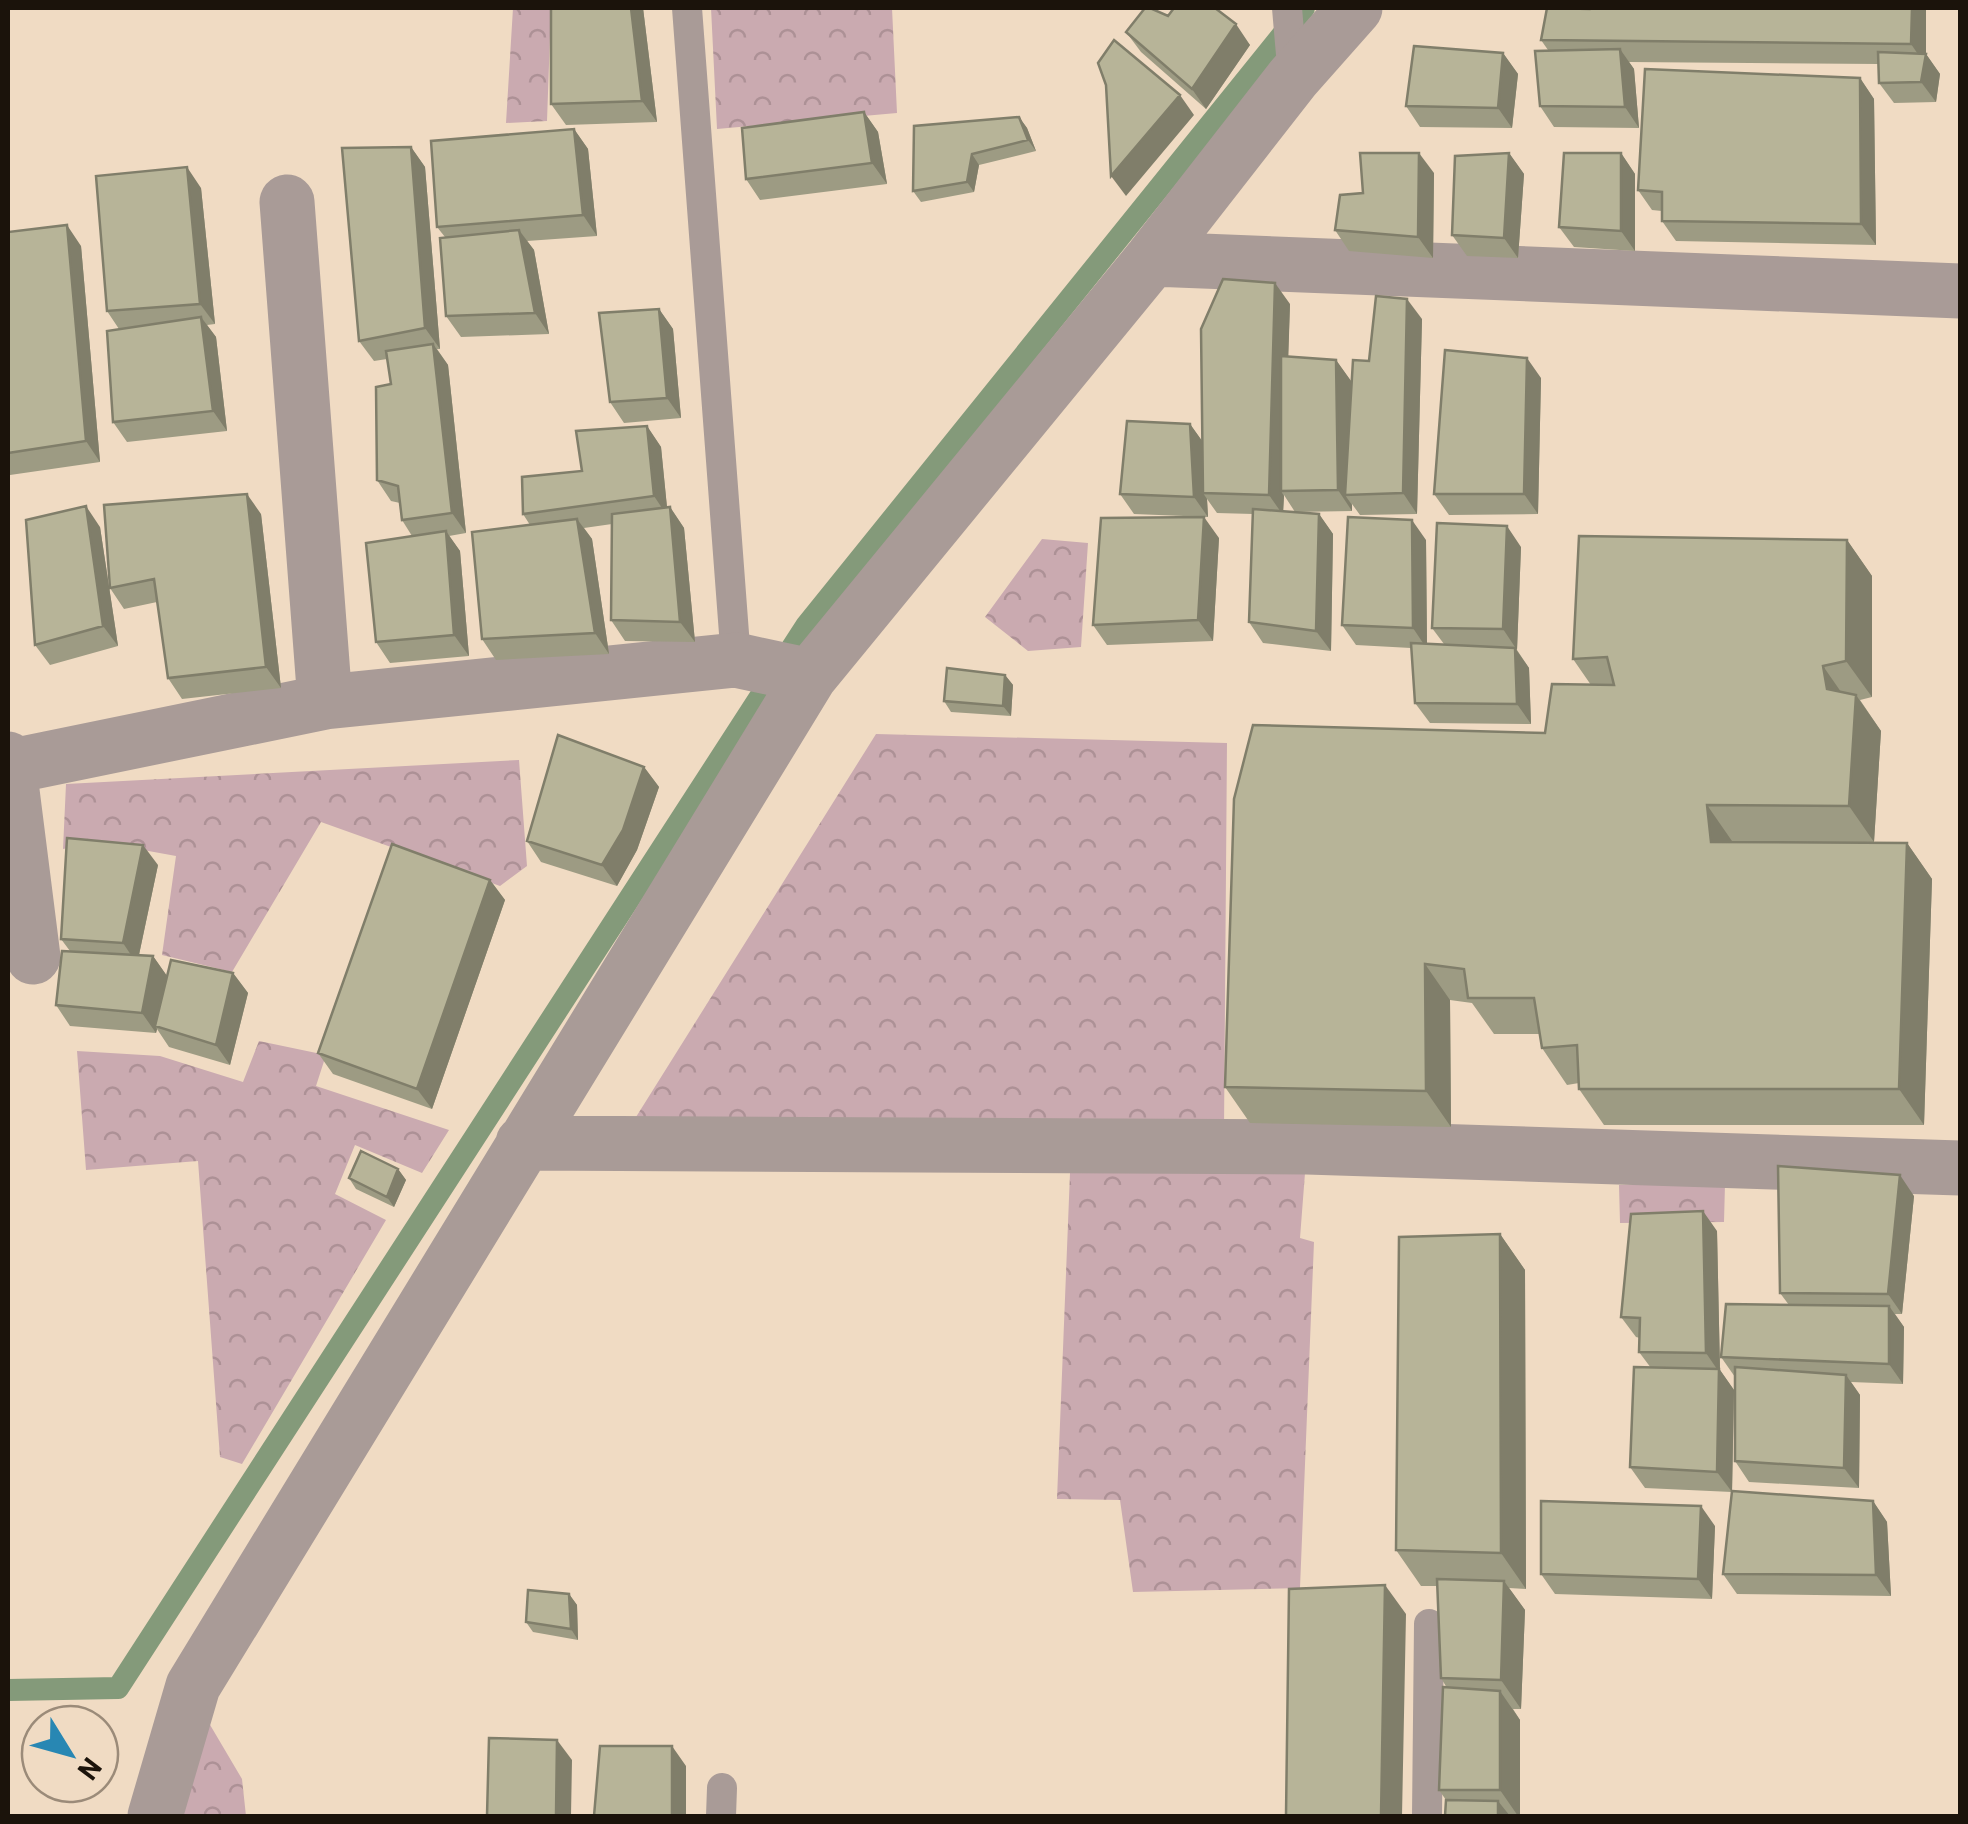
<svg xmlns="http://www.w3.org/2000/svg" width="1968" height="1824" viewBox="0 0 1968 1824" font-family="Barlow,sans-serif">
<style>
.forest{fill:url(#forest-crowns)}
.lines{fill:none;stroke-linecap:round;stroke-linejoin:round}
.stream{stroke:#849a7a;stroke-width:22}
.service{stroke:#a99b97;stroke-width:30}
.minor{stroke:#a99b97;stroke-width:55}
.wall{fill:#9d9b83;fill-rule:evenodd}
.shaded-wall{fill:#807e6a}
.building{fill:#b7b498;stroke:#807e6a;stroke-width:2.5}
</style>
<defs>
<pattern id="forest-crowns" width="20" height="18" patternUnits="userSpaceOnUse" patternTransform="scale(2.5)"><rect width="20" height="18" fill="#caaab0"/><path d="M2 6a3 3 0 1 1 6 0M12 15a3 3 0 1 1 6 0" fill="none" stroke="#ad9196"/></pattern>
</defs>
<rect width="100%" height="100%" fill="#f0dbc3"/>
<path class="forest" d="M513,8H551L547,121L506,123Z
M711,8H892L897,113L717,129Z
M1042,539L1088,543L1081,647L1028,651L985,617Z
M876,734L1227,743L1224,1131L631,1125Z
M519,760L527,866L500,886L321,822L232,972L162,955L176,856L99,842L63,849L66,784Z
M259,1041L326,1055L316,1086L449,1130L422,1173L355,1145L335,1194L386,1220L242,1464L220,1457L198,1161L86,1170L77,1051L160,1056L243,1082Z
M1307,1147L1300,1238L1314,1242L1300,1588L1133,1592L1120,1500L1057,1499L1071,1148Z
M1725,1184L1724,1222L1620,1223L1619,1185Z
M193,1696L242,1779L246,1816H157Z"/>
<g class="lines">
<path class="stream" d="M8,1690L118,1688L806,626L1304,8"/>
<path class="service" d="M687,8L736,660
M1287,8L1293,78
M721,1816L722,1788
M1427,1816L1429,1624"/>
<path class="minor" d="M287,202L325,702
M1152,259L1960,291
M8,759L33,957
M8,767L325,702L736,660L810,676
M523,1143L1307,1147L1960,1168
M155,1816L193,1686L810,676L1152,259L1293,78L1355,8"/>
</g>
<path class="wall" d="M551,8H643L657,122L566,125L551,104Z
M1129,8H1215L1250,45L1206,109L1141,52L1126,32L1143,10H1131ZM1154,9H1173L1168,16Z
M1591,8H1926V54L1940,74L1936,102L1894,103L1879,83V64L1629,62L1634,69L1639,128L1554,127L1540,106L1548,50L1541,40Z
M1503,53L1518,74L1512,128L1420,127L1406,106Z
M1860,78L1874,99L1876,245L1676,241L1662,221V211L1652,210L1638,190Z
M864,112L878,132L887,184L760,200L746,179Z
M1019,117L1027,128L1036,151L979,165L974,192L921,202L913,191Z
M574,129L588,149L597,236L527,241L534,250L549,334L461,337L446,316L445,237L437,227Z
M411,147L425,167L440,349H437L448,365L466,533L449,536L460,551L469,656L390,663L376,642L412,536L402,520L400,503L391,501L377,480L391,384L387,359L374,361L359,341Z
M1509,153L1524,174L1518,258L1467,256L1452,235Z
M1621,153L1635,174V251L1574,247L1559,227Z
M1434,173L1433,258L1349,251L1335,230L1363,193Z
M201,188L215,324L207,325L216,337L227,431L127,442L113,422L119,329L107,311Z
M8,232L81,246L100,462L10,475L8,472Z
M1290,304L1288,357L1336,360L1351,381V399L1369,361L1422,319L1417,514L1360,515L1352,504V511L1295,512L1284,495L1283,511L1319,514L1333,534L1331,651L1263,643L1249,622L1253,514L1217,513L1207,499L1208,517L1134,514L1120,494L1190,424L1202,441Z
M659,309L673,329L681,418L624,423L610,402Z
M1541,378L1538,514L1449,515L1434,494Z
M647,426L661,447L667,508L670,507L684,528L695,642L625,641L611,620L612,524L584,528L592,539L609,654L496,660L482,639L530,525L523,514Z
M261,514L281,688L182,699L168,678L157,602L124,609L110,588Z
M100,527L118,646L50,665L35,645Z
M1219,538L1213,641L1107,645L1093,625Z
M1426,540L1427,644H1444L1432,628L1521,547L1517,650L1529,668L1531,724L1430,723L1415,703L1411,648L1356,645L1342,625Z
M1847,540L1872,576V697L1860,700L1881,731L1874,842H1733L1907,843L1932,879L1924,1125H1604L1579,1089V1083L1567,1085L1542,1048L1540,1034H1494L1472,1003L1450,1000L1451,1127L1250,1123L1225,1087L1591,685L1573,659Z
M1005,675L1013,685L1011,716L951,712L944,701Z
M644,767L659,787L637,850L617,886L541,862L527,841Z
M158,865L139,955L153,956L167,976L233,973L248,993L230,1065L169,1047L157,1029L156,1033L70,1026L56,1005L70,951L61,939Z
M490,880L505,900L432,1109L333,1074L318,1053Z
M398,1169L406,1180L394,1207L356,1189L349,1178Z
M1914,1196L1902,1314H1895L1904,1327L1903,1384L1851,1382L1860,1395L1859,1488L1749,1482L1735,1461V1377L1721,1357L1789,1305L1780,1293Z
M1717,1231L1720,1370L1734,1390L1732,1492L1645,1488L1630,1467L1651,1368L1639,1352L1640,1338L1636,1337L1621,1317Z
M1500,1234L1525,1270L1526,1589L1509,1588L1525,1610L1521,1709H1513L1520,1720V1816H1445L1446,1800L1439,1790L1447,1688L1441,1678L1437,1586H1421L1396,1550Z
M1873,1501L1887,1522L1891,1596L1737,1594L1723,1574Z
M1715,1526L1712,1599L1555,1594L1541,1574Z
M569,1594L577,1605L578,1640L533,1632L526,1622Z"/>
<path class="shaded-wall" d="M631,8H643L657,122L642,101Z
M1912,8H1926V54L1940,74L1936,102L1921,82L1924,63L1911,44Z
M1236,24L1250,45L1206,109L1192,89Z
M1620,49L1634,69L1639,128L1625,107Z
M1503,53L1518,74L1512,128L1498,108Z
M1860,78L1874,99L1876,245L1861,224Z
M1180,95L1194,115L1126,196L1111,176Z
M864,112L878,132L887,184L872,163Z
M1019,117L1027,128L1036,151L1028,140Z
M574,129L588,149L597,236L583,215Z
M411,147L425,167L440,349L425,328Z
M1419,153L1434,173L1433,258L1418,237Z
M1509,153L1524,174L1518,258L1504,238Z
M1621,153L1635,174V251L1621,231Z
M972,154L979,165L974,192L967,182Z
M187,167L201,188L215,324L200,304Z
M67,225L81,246L100,462L86,441Z
M519,230L534,250L549,334L535,313Z
M1275,283L1290,304L1284,491H1281L1284,496L1283,515L1269,495Z
M1407,299L1422,319L1417,514L1403,493Z
M659,309L673,329L681,418L667,398Z
M201,317L216,337L227,431L213,411Z
M433,344L448,365L466,533L452,513Z
M1527,358L1541,378L1538,514L1524,494Z
M1336,360L1351,381L1352,495H1345L1352,505V511L1338,490Z
M1190,424L1205,445L1203,493L1207,499L1208,517L1194,497Z
M647,426L661,447L668,517L654,496Z
M247,494L261,514L281,688L266,667Z
M86,506L100,527L118,646L103,626Z
M670,507L684,528L695,642L680,622Z
M1319,514L1333,534L1331,651L1316,631Z
M1204,517L1219,538L1213,641L1198,620Z
M577,519L592,539L609,654L595,633Z
M1412,520L1426,540L1427,649L1413,628Z
M1507,526L1521,547L1517,650L1503,629Z
M446,531L460,551L469,656L454,635Z
M1847,540L1872,576V697L1846,661Z
M1515,648L1529,668L1531,724L1517,704Z
M1823,666L1848,702L1827,689Z
M1005,675L1013,685L1011,716L1003,706Z
M1856,695L1881,731L1874,842L1849,806Z
M644,767L659,787L637,850L617,886L602,865Z
M1707,805L1732,841L1737,878L1711,842Z
M1907,843L1932,879L1924,1125L1899,1089Z
M143,845L158,865L137,964L123,943Z
M490,880L505,900L432,1109L417,1089Z
M153,956L167,976L155,1026L157,1029L156,1033L142,1013Z
M1425,964L1450,1000L1451,1127L1426,1091Z
M233,973L248,993L230,1065L216,1045Z
M398,1169L406,1180L394,1207L387,1197Z
M1900,1175L1914,1196L1902,1314L1888,1294Z
M1703,1211L1717,1231L1720,1370L1734,1390L1732,1492L1717,1472L1719,1372L1706,1353Z
M1500,1234L1525,1270L1526,1589L1501,1553Z
M1889,1306L1904,1327L1903,1384L1889,1364Z
M1846,1375L1860,1395L1859,1488L1844,1468Z
M1873,1501L1887,1522L1891,1596L1876,1575Z
M1701,1506L1715,1526L1712,1599L1698,1579Z
M1504,1581L1525,1610L1521,1709L1501,1680Z
M1385,1585L1406,1614L1402,1816H1381Z
M569,1594L577,1605L578,1640L571,1629Z
M1500,1691L1520,1720V1816H1518L1500,1790Z
M557,1740L572,1760L571,1816H556Z
M672,1746L686,1766V1816H672Z
M1498,1801L1510,1816H1498Z"/>
<path class="building" d="M551,8H631L642,101L551,104Z
M1145,8H1150L1168,16L1174,8H1215L1236,24L1192,89L1126,32Z
M1547,8L1590,9L1591,8H1912L1911,44L1541,40Z
M1114,40L1180,95L1111,176L1106,85L1098,63Z
M1414,46L1503,53L1498,108L1406,106Z
M1620,49L1625,107L1540,106L1535,51Z
M1878,52L1926,54L1921,82L1879,83Z
M1645,69L1860,78L1861,224L1662,221V192L1638,190Z
M864,112L872,163L746,179L742,128Z
M1019,117L1028,140L972,154L967,182L913,191L914,126Z
M574,129L583,215L437,227L431,141Z
M411,147L425,328L359,341L342,148Z
M1360,153H1419L1418,237L1335,230L1340,195L1363,193Z
M1509,153L1504,238L1452,235L1455,156Z
M1564,153H1621V231L1559,227Z
M187,167L200,304L107,311L96,176Z
M67,225L86,441L8,453V232Z
M519,230L535,313L446,316L440,238Z
M1223,279L1275,283L1269,495L1203,493L1201,329Z
M1376,296L1407,299L1403,493L1345,495L1353,360L1369,361Z
M659,309L667,398L610,402L599,313Z
M201,317L213,411L113,422L107,331Z
M433,344L452,513L402,520L398,486L377,480L376,387L391,384L386,351Z
M1445,350L1527,358L1524,494H1434Z
M1281,356L1336,360L1338,490L1281,491Z
M1127,421L1190,424L1194,497L1120,494Z
M647,426L654,496L523,514L522,477L582,471L576,431Z
M247,494L266,667L168,678L154,579L110,588L104,505Z
M86,506L103,626L35,645L26,520Z
M670,507L680,622L611,620L612,514Z
M1253,509L1319,514L1316,631L1249,622Z
M1204,517L1198,620L1093,625L1101,518Z
M1348,517L1412,520L1413,628L1342,625Z
M577,519L595,633L482,639L472,532Z
M1437,523L1507,526L1503,629L1432,628Z
M446,531L454,635L376,642L366,543Z
M1579,536L1847,540L1846,661L1823,666L1827,689L1856,695L1849,806L1707,805L1711,842L1907,843L1899,1089H1579L1577,1045L1542,1048L1534,998H1468L1464,969L1425,964L1426,1091L1225,1087L1234,799L1253,725L1545,733L1552,684L1614,685L1607,657L1573,659Z
M1411,643L1515,648L1517,704L1415,703Z
M947,668L1005,675L1003,706L944,701Z
M558,735L644,767L623,830L602,865L527,841Z
M67,838L143,845L123,943L61,939Z
M392,844L490,880L417,1089L318,1053Z
M62,951L153,956L142,1013L56,1005Z
M171,960L233,973L216,1045L155,1026Z
M361,1151L398,1169L387,1197L349,1178Z
M1778,1166L1900,1175L1888,1294L1780,1293Z
M1703,1211L1706,1353L1639,1352L1640,1318L1621,1317L1631,1214Z
M1500,1234L1501,1553L1396,1550L1399,1237Z
M1726,1304L1889,1306V1364L1721,1357Z
M1634,1367L1719,1369L1717,1472L1630,1467Z
M1735,1367L1846,1375L1844,1468L1735,1461Z
M1732,1491L1873,1501L1876,1575L1723,1574Z
M1541,1501L1701,1506L1698,1579L1541,1574Z
M1437,1579L1504,1581L1501,1680L1441,1678Z
M1385,1585L1381,1816H1286L1289,1589Z
M528,1590L569,1594L571,1629L526,1622Z
M1443,1687L1500,1691V1790H1439Z
M489,1738L557,1740L556,1816H487Z
M600,1746H672V1816H594Z
M1446,1800L1498,1801V1816H1445Z"/>
<rect width="1968" height="1824" fill="none" stroke="#1b130b" stroke-width="20"/>
<g transform="translate(70 1754) rotate(127)"><circle r="48" fill="#f0dbc3" stroke="#9b8b79" stroke-width="2.5"/>
<path d="M0-8L18 38L0 25L-18 38Z" fill="#2887b3"/>
<text y="-15" font-size="28" font-weight="bold" text-anchor="middle" fill="#1b130b">N</text>
</g>
</svg>
